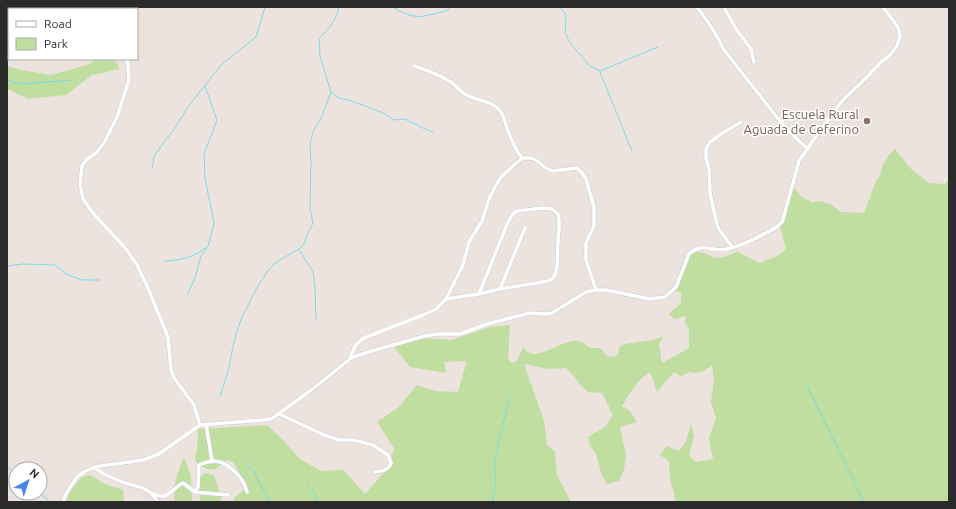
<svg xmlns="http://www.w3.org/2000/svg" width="956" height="509" viewBox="0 0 956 509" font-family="Ubuntu,sans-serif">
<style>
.green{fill:#bfde9f}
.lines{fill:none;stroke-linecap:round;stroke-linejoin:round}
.stream{stroke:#79dce6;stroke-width:1}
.street-casing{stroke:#c6cbd3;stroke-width:4.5}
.street{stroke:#fff;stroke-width:3.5}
.education-dot{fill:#8d6e63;stroke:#fff;stroke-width:1.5}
.labels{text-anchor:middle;stroke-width:3;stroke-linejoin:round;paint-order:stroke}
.education-label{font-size:13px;fill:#785e54;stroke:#fff;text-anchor:end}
</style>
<rect width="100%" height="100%" fill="#ece3de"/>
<path class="green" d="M98,59H114L120,69L92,75L66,95L28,99L7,89V66L21,70L51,75L87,65Z
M895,149L910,168L929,183L944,184L949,181V502H675C676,495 673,490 671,484C670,476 669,469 669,461L660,455L667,446L679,451L686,442L691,424L694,436L689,455L696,462L713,459L709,438L716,418L711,402L714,381L712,365L704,371L696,373L689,372L681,376L674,372L657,392L654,382L650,372C637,379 630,394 622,406L630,411L637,422L620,427L626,455L624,470L619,481L607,484L602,476L596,454L590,445L588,437L606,426L613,415L602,393L588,392L581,386L573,375L566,368L548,369L524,364L544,421L547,445L555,452L557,475L571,502H233L235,497L244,490L237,468L233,462L226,460C214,472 213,472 198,465L195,459L197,448L198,436L197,431L199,429L267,425L283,440L300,459L321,471L343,470L365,494L390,466L394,448L377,422L399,407L417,385L435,391L458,392L467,361L444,362L446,373L410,367L394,347L423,338L452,340L490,327L510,325L508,360L512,363L517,361L523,347C525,349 526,351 528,352C540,360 563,339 579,341C583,342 587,346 590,348H600L607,356L614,357L618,354L619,348L624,344L654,340L664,336L659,344L662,363L677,355L689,348V330L685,322L686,316L674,319L669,314L681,303V293L673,289L682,265L687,257L694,252L705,253L714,258L725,257L738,251L742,254L760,263L779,255L786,249L780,226L792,184L800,196L812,202L821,201L832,205L841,212L864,213L876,181L880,175L883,165L888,156Z
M184,457L191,476L192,502H175C172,484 178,473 184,457Z
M205,473L214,475L221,497L220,502H200L199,478Z
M90,475L105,484L123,490L124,502H66L70,491L82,477Z"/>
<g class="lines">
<path class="stream" d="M393,7L399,11L409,15L420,17L446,11L451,7
M560,7L566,15L565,33L570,43L590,66L600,71L658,47
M600,72L632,151
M7,80L21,84L72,80
M331,92L339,98L348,100L371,108L383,113L394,120L405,119L423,128L433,132
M152,169L154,156L174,129L188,107L221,65L256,37L265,7
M299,250L313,271L315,287L316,320
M165,261C181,260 192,258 205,248
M7,266L23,264L55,265L66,274L82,280H99
M187,295L195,278L201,256L208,246L211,236L214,223L205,178L204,154L217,120L205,86
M807,386L864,502
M220,396L229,368L233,346L237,331L242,317L259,284L267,272L273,265L280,260L299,249L304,244L307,235L313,223L310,208L311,160L310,145L313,132L322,116L331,92L320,56L319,39C328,29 336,22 339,7
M243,461L254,472L259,483L265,493L270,502
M7,467L16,473
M307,484L315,493L318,502
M40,493L48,500
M491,502L493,500L496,482L494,462L510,396"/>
<g class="street-casing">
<path id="street" d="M41,7L42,9
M697,7C708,21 717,35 724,50L776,116L799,141L808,149
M724,7L736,29L751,49L754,62
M7,35H9
M126,59L128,64L129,80L117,117L104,143L97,152L86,160L82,166L80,184L83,199L93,213L126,249L137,265L148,288L168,337L171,370L174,378L194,405L200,425
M414,66C427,70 440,75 451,82C456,86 460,91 465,94C476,101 492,100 500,111C504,115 505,123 507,128C511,139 515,149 522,158H531L536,160L546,168L552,171L577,168L582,173L586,179L594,207V226L586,243V260L596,290
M732,247L718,228L713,207L710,193L709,169L706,158V149L710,142L721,134L741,122
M500,289L525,228
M446,299L479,294L500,289L548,281C551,280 553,279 555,275C559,265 557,253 558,243C558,233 561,224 558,214L552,209L543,208L517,211L513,214L508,222L479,294
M350,359C353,349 355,344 364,338L423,315L436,309L446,299L463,265L469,242L482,221L489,199L496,185L501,177L522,158
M279,414L324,435L339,440H353L373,445L388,455L391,463C389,470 382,471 375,472
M206,424L212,461
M94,467L104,474L122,482L143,488L151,493L158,502
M195,492L198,487L199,465C216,457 226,462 238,475C243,481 245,484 247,492
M151,493C154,494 160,497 164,496C170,495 176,486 183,483L195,492L228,495
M63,502L66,494L77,477L84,472L94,467L143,460L159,454L200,425L263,420L270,419L274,417L310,391L350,359L356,356L382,348L425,336L438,334H460L487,324L530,313L545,314L552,313L586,292L596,290H606L650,299L665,297L676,287L689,254C702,241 712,253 727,249C742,246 756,238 770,231C773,229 778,227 780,224C781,223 783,221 783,219L799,161L825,123L843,100L866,78L881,62L890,55L897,46L900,36L898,27L883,7"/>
</g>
<use href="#street" class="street"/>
</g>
<circle class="education-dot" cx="867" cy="121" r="4"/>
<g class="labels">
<g class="education-label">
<text x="859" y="119">Escuela Rural<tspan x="859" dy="15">Aguada de Ceferino</tspan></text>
</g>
</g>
<rect width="956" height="509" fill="none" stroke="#2b2b2b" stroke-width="16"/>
<rect x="8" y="8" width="130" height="52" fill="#ffffff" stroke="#aaaaaa"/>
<rect x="16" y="21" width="20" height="6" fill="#ffffff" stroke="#aaaaaa"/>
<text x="44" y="28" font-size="12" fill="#2b2b2b">Road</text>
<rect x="16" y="38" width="20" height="12" fill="#bfde9f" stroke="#aaaaaa"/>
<text x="44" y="48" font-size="12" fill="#2b2b2b">Park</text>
<g transform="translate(28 481) rotate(40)"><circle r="19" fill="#ffffff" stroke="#aaaaaa"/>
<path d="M0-3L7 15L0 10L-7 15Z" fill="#4a85ed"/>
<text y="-6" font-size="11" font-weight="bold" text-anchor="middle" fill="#2b2b2b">N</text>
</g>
</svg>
